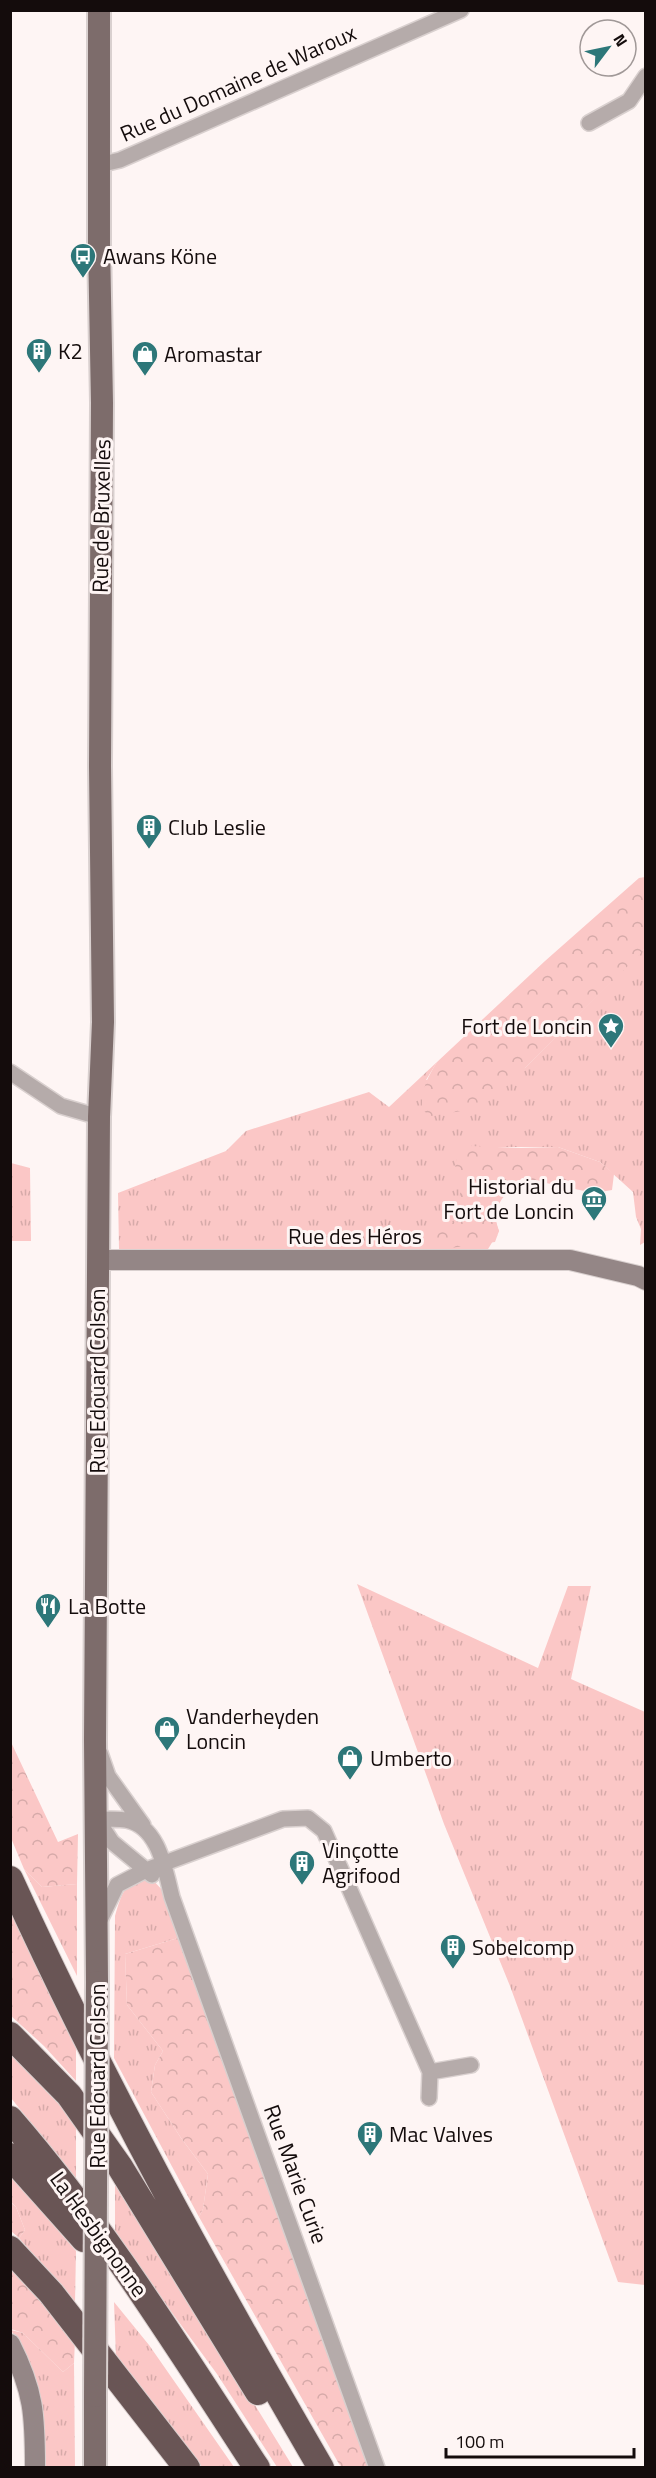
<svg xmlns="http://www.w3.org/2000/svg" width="656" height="2478" viewBox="0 0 656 2478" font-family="'Titillium Web',sans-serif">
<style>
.grass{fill:url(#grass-tufts)}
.forest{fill:url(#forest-crowns)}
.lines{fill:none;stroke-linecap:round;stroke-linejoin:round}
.street-casing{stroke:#d9d0cf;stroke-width:18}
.secondary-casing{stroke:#d9d0cf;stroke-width:22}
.primary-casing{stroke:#d9d0cf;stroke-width:26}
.highway-casing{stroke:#d9d0cf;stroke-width:28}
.street{stroke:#b5abaa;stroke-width:15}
.secondary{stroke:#948686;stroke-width:20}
.primary{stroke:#7d6c6b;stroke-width:22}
.highway{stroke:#695555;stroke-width:26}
.primary-bridge-casing{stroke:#d9d0cf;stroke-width:26;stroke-linecap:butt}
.primary-bridge{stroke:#7d6c6b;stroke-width:22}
.labels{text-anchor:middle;stroke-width:6;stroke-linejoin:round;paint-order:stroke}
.street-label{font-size:22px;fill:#140c0c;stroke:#fef5f4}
.poi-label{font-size:22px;fill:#140c0c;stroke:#fef5f4;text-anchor:start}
</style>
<defs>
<pattern id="grass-tufts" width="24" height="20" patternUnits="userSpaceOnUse" patternTransform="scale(1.5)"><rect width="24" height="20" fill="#fbc7c6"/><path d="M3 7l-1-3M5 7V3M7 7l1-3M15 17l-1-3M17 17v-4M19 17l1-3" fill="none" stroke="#d6aaa9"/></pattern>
<pattern id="forest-crowns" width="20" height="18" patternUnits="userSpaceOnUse" patternTransform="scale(1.5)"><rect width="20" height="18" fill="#fbc7c6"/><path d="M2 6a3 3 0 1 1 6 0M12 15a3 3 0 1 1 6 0" fill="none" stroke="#d6aaa9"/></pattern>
</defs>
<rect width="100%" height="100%" fill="#fef5f4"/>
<path class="grass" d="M645,948V1242L640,1245L641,1229L636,1217L633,1192L600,1162L558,1147H488L497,1206L495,1220L499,1231L482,1259L119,1249L118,1193L226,1151L246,1131L369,1092L389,1107L437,1062L426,1080L525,1068Z
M11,1163L30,1168L31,1241H11Z
M357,1584L538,1668L568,1586H591L571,1679L645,1712V2285L618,2282L510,1986L444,1824Z
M24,1869L42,1887L77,1884V1976Z
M151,1878L165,1893L178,1938L125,1954L127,2005L163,2051L155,2065L151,2092L181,2138L208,2174L203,2209L199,2217L114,2058L115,1916C122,1893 124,1880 151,1878Z
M10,2047L76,2115V2179L11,2098Z
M10,2175L76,2251L75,2303L19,2238L25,2230L16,2207L11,2202Z
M115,2177L293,2467H277L217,2374L115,2235Z
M114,2302L149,2345L234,2467H202L116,2358Z
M11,2330L23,2333L63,2372L74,2363L75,2467H41L21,2348Z"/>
<path class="forest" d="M645,877V948L640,954L525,1068L506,1085L473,1109L431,1116L422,1110C421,1090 427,1078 437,1062L545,961L639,878Z
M470,1146L521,1148L558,1147L600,1162L614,1174L612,1190L594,1193L522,1178C505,1196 489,1205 499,1231L495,1242L443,1249L425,1244V1237L436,1225L466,1221L455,1168L457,1156Z
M10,1740L58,1842L78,1834L77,1884L42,1887L24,1869L11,1838Z
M10,1901L76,2041V2081L44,2046L11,2016Z
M178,1938L371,2467H342L339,2464L199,2217L203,2209L208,2174L181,2138L151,2092L155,2065L163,2051L127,2005L125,1954Z
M10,2202L16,2207L25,2230L19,2238L11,2231Z
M10,2265L75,2339L74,2363L63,2372L23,2333L11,2329Z"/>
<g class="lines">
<g class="street-casing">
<path id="street" d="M589,123L629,101L646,76
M99,165L120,160L461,10
M10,1072L61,1106L99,1117
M100,1753L108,1776L143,1825
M97,1819C106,1819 116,1819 126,1820C159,1826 165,1870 172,1897L377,2468
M97,1819L112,1842L146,1870L283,1819L308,1818L324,1831L430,2072L429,2098
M98,1924L117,1885L146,1870L152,1875
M430,2072L471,2065"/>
</g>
<g class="secondary-casing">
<path id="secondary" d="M98,1260H570L638,1276L646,1280
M10,2344C34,2391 35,2416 35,2468"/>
</g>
<g class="primary-casing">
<path id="primary" d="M97,1982L95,1740L99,1117L103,1022L100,766L102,403L99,243V10
M95,2396V2468"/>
</g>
<g class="highway-casing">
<path id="highway" d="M10,1879C102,2081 209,2276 321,2468
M10,2035L69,2095L120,2167L258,2392
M10,2119C104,2227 179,2349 257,2468
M10,2156L84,2239
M10,2249L51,2293L187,2468"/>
</g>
<use href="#street" class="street"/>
<use href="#secondary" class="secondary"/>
<use href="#primary" class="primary"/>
<use href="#highway" class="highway"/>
<g class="primary-bridge-casing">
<path id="primary-bridge" d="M95,2396L97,1982"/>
</g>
<use href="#primary-bridge" class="primary-bridge"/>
</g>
<defs>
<g id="bus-pin" transform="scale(1.35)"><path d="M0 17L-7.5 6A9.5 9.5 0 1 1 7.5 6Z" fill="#2d7779" stroke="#fef5f4"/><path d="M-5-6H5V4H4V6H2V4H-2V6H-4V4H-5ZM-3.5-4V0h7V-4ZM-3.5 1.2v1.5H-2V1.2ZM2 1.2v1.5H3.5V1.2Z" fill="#fff"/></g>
<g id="building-pin" transform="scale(1.35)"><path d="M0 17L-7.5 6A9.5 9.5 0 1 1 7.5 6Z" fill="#2d7779" stroke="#fef5f4"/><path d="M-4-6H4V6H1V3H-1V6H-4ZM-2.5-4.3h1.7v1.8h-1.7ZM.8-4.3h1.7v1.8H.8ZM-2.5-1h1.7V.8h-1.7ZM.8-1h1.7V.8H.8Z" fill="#fff"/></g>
<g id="shop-pin" transform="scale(1.35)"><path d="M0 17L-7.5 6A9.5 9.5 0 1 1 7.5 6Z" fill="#2d7779" stroke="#fef5f4"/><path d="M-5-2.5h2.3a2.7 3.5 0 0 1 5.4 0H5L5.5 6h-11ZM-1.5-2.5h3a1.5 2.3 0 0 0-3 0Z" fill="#fff"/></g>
<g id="sight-pin" transform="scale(1.35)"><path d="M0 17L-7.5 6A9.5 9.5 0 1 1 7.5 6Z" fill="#2d7779" stroke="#fef5f4"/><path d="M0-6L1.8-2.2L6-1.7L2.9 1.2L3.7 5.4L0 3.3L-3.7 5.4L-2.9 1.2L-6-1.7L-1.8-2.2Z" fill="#fff"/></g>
<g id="museum-pin" transform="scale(1.35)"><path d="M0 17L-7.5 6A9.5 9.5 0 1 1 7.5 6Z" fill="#2d7779" stroke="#fef5f4"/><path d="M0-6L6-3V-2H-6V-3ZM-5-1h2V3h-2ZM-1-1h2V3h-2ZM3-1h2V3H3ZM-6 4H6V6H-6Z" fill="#fff"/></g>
<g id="restaurant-pin" transform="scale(1.35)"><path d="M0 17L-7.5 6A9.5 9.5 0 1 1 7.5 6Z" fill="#2d7779" stroke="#fef5f4"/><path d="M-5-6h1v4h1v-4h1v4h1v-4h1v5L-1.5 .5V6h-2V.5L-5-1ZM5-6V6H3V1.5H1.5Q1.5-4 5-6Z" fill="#fff"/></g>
</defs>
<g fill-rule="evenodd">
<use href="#bus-pin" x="83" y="256"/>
<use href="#building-pin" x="39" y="351"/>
<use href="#shop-pin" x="145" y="354"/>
<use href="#building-pin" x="149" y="827"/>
<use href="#sight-pin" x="611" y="1026"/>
<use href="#museum-pin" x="594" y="1199"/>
<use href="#restaurant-pin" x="48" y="1606"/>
<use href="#shop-pin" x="167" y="1729"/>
<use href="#shop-pin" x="350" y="1758"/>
<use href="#building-pin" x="302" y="1863"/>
<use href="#building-pin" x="453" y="1947"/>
<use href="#building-pin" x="370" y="2134"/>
</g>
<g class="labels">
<g class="street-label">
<text transform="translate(238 83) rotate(-24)" y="8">Rue du Domaine de Waroux</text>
<text transform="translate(101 516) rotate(-89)" y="8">Rue de Bruxelles</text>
<text x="355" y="1244">Rue des Héros</text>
<text transform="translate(97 1381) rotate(-90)" y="8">Rue Edouard Colson</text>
<text transform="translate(97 2076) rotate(-90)" y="8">Rue Edouard Colson</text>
<text transform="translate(296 2174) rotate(70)" y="8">Rue Marie Curie</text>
<text transform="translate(99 2234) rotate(54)" y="8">La Hesbignonne</text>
</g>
<g class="poi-label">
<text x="103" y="264">Awans Köne</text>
<text x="58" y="359">K2</text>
<text x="164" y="362">Aromastar</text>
<text x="168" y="835">Club Leslie</text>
<text x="592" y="1034" text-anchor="end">Fort de Loncin</text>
<text x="574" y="1194" text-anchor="end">Historial du<tspan x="574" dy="25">Fort de Loncin</tspan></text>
<text x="68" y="1614">La Botte</text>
<text x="186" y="1724">Vanderheyden<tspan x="186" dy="25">Loncin</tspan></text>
<text x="370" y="1766">Umberto</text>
<text x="322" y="1858">Vinçotte<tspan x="322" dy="25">Agrifood</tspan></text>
<text x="472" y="1955">Sobelcomp</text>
<text x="389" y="2142">Mac Valves</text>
</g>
</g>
<rect width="656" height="2478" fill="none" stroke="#140c0c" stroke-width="24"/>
<g transform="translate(608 48) rotate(58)"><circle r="28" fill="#fef5f4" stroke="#a09897" stroke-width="1.5"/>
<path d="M0-4.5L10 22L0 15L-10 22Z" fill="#2d7779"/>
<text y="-9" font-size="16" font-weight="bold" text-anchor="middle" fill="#140c0c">N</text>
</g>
<path d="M446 2448v9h188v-9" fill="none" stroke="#140c0c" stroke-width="3"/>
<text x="455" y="2448" font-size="18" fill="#140c0c" stroke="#fef5f4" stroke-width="4.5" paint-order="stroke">100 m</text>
</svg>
